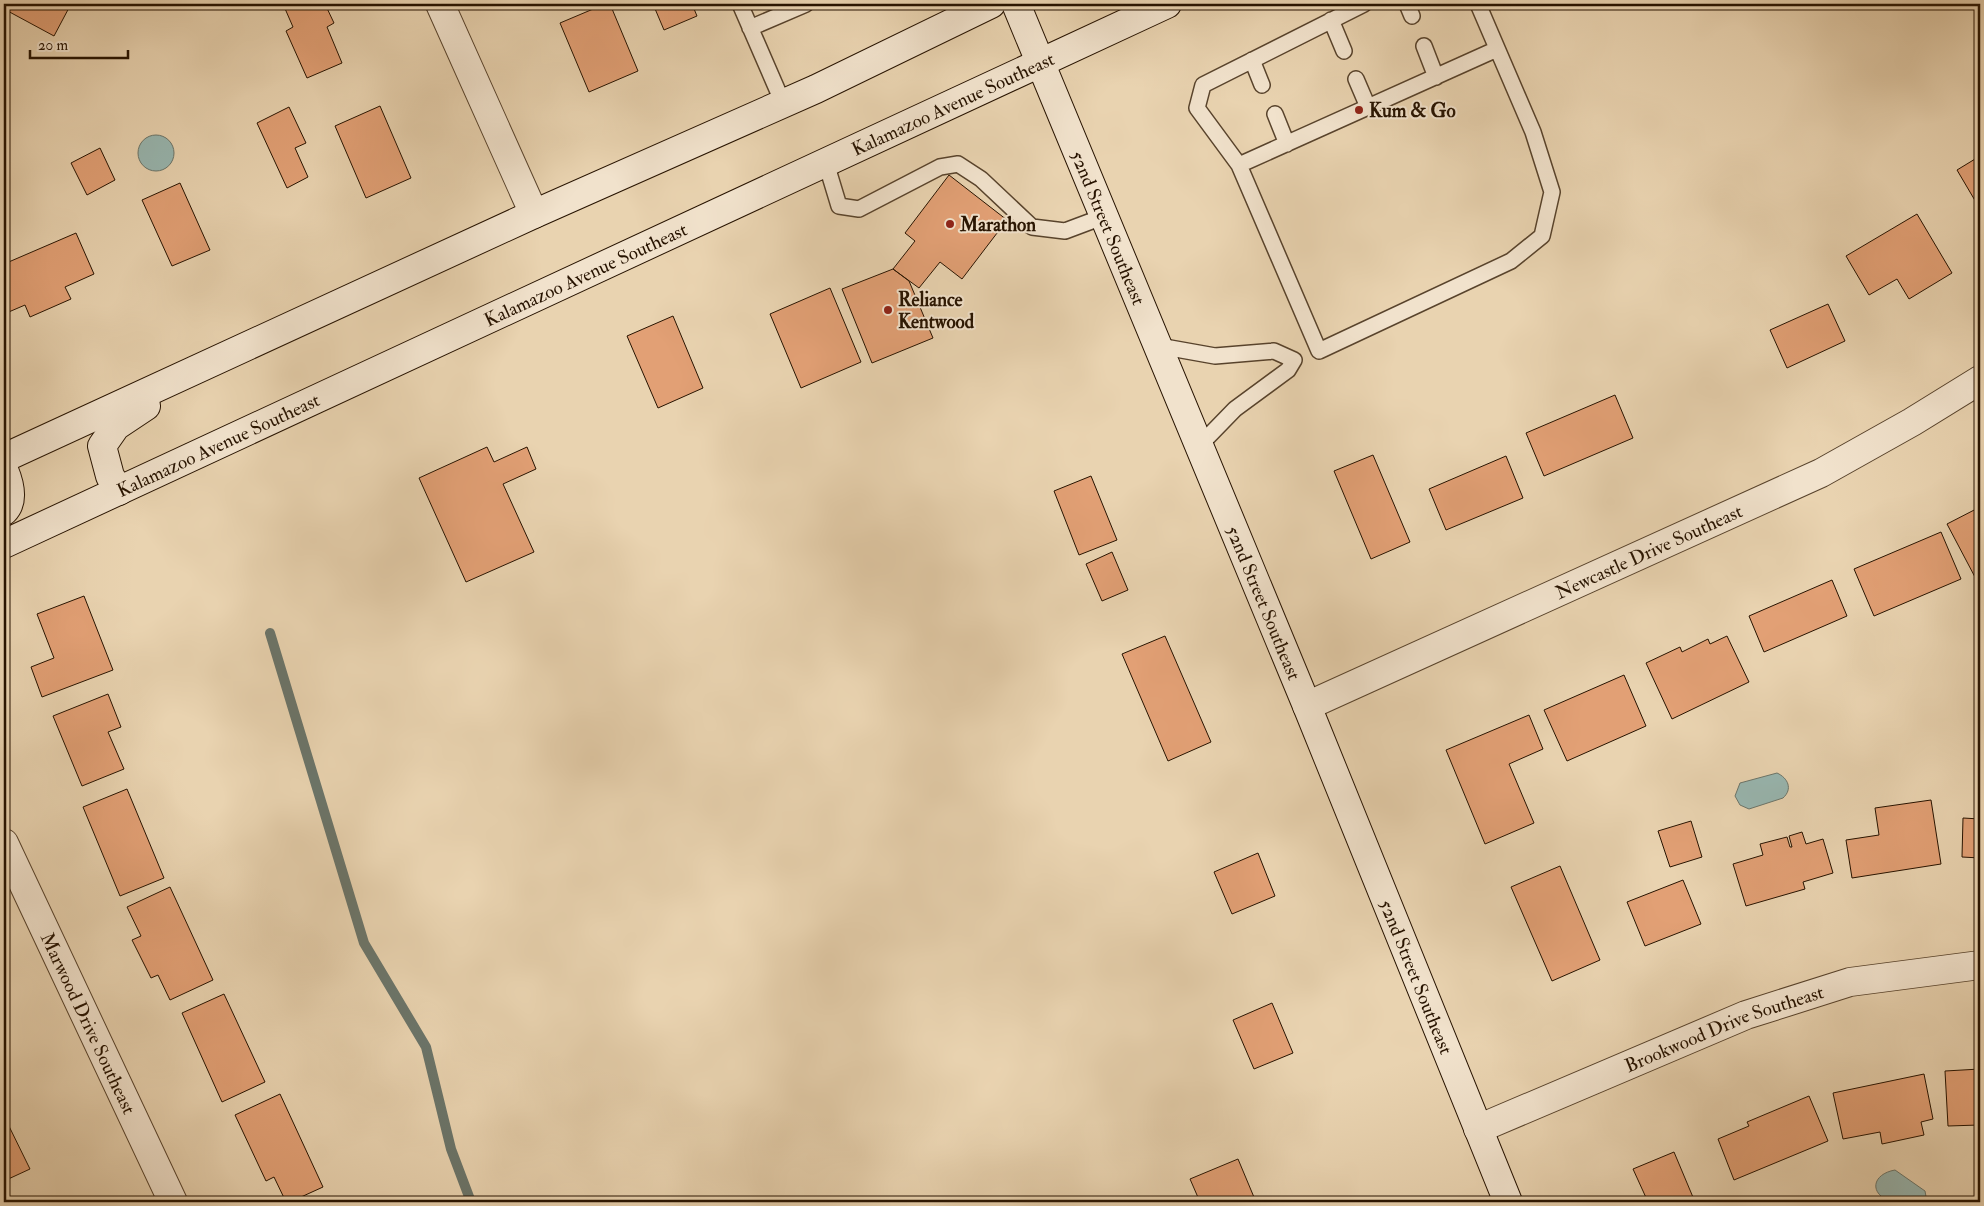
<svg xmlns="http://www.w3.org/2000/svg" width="1984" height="1206" viewBox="0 0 1984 1206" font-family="'IM FELL Double Pica',serif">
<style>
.water{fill:#98b7b1;stroke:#6b756a}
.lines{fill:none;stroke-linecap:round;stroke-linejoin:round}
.stream{stroke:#6b756a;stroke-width:10}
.building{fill:#e2a075;stroke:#271300}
.lane-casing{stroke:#58432c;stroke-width:18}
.street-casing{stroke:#58432c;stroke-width:30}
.secondary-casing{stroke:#271300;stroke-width:30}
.lane{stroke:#f1e2cc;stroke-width:15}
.street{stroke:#f1e2cc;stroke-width:28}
.secondary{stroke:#f1e2cc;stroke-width:28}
.poi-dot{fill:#8f2418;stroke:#f1e2cc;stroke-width:2}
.labels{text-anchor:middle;stroke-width:4;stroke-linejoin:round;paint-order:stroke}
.street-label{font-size:19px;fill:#271300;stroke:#f1e2cc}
.poi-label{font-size:19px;font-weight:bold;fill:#271300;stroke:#f1e2cc;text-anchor:start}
</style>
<rect width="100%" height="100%" fill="#e9d3b0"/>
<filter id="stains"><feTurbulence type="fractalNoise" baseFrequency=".004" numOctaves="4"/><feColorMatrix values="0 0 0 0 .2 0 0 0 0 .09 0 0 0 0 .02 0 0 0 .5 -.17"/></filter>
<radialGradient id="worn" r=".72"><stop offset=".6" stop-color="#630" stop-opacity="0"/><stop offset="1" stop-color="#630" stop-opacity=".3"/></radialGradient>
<path class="water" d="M138 153a18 18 0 1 1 36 0a18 18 0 1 1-36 0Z
M1777,773C1788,778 1793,789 1783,798L1749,809L1740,805L1735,796L1740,783Z
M1895,1170L1925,1191L1927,1202C1919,1202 1899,1205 1892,1202C1868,1194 1872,1174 1895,1170Z"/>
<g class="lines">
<path class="stream" d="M270,633L364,943L426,1047L451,1149L471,1202"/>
</g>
<path class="building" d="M4,4H71L54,36L4,9Z
M283,4H325L334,23L327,27L342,63L307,78L286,31L293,27Z
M605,4H610L638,71L589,92L560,23Z
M653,4H692L697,16L664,30Z
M380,106L411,178L366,198L335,126Z
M289,107L306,143L295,148L308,177L287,188L257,123Z
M100,148L115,180L87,195L71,163Z
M1980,156V209L1957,170Z
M949,175L1007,220L962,279L940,262L919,288L893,269L915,241L905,233Z
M180,183L210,250L172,266L142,200Z
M1917,214L1952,273L1909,299L1897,279L1869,295L1846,256Z
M76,233L94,274L65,287L71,299L30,317L25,305L4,314V264Z
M893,269L909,281L933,338L872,363L842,289Z
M830,288L861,362L801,388L770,314Z
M1828,304L1845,341L1787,368L1770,330Z
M673,316L703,388L658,408L627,336Z
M1615,395L1633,438L1544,476L1526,433Z
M487,447L494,462L527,447L536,469L503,484L534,552L466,582L419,478Z
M1373,455L1410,542L1371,559L1334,471Z
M1506,456L1523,498L1446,530L1429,489Z
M1091,476L1117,540L1079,555L1054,491Z
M1980,507V577L1976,579L1947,524Z
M1941,532L1961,579L1874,616L1854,569Z
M1112,552L1128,590L1102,601L1086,564Z
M1832,580L1847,616L1764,652L1749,616Z
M84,596L113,670L42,697L31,667L54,658L37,614Z
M1165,636L1211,742L1168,761L1122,654Z
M1727,636L1749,682L1672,719L1646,663L1680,647L1682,652L1708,639L1710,644Z
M1624,675L1646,726L1567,761L1544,710Z
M108,694L121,727L108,732L124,769L82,786L53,716Z
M1529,715L1543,749L1509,764L1534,823L1485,844L1446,750Z
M127,789L164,878L120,896L83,807Z
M1931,800L1941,864L1852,878L1846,840L1879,835L1875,808Z
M1963,818L1980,819V858L1962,857Z
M1691,821L1702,857L1670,867L1658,831Z
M1802,832L1806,844L1823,839L1833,873L1803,882L1805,889L1746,906L1733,864L1763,855L1760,844L1787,837L1790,847H1792L1789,836Z
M1258,853L1275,896L1232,914L1214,872Z
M1560,866L1600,960L1552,981L1511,887Z
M1683,880L1701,924L1645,946L1627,902Z
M170,887L213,980L170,1000L158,975L151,978L132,940L141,936L127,907Z
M224,994L265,1082L222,1102L182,1013Z
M1272,1003L1293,1053L1254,1069L1233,1020Z
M1980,1069L1979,1125L1948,1126L1945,1071Z
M1924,1074L1933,1119L1921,1122L1924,1135L1882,1144L1880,1132L1843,1139L1833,1093Z
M280,1094L323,1187L290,1202H286L274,1177L266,1181L235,1115Z
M1809,1096L1828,1141L1734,1180L1718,1139L1749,1126L1747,1122Z
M4,1116L30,1169L4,1181Z
M1674,1152L1695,1202H1648L1633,1169Z
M1238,1159L1256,1202H1200L1190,1179Z"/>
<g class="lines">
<g class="lane-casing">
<path id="lane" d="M740,4L783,103
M1364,4L1203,85L1197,108L1239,165L1319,351L1511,261L1542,236L1552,192L1533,132L1478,4
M1407,4L1412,16
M1331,20L1344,51
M750,28L806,4
M1424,46L1436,77
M1252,60L1262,85
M1356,79L1368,107
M1275,114L1287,144
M826,163L839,206L859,209L940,167L958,164L981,179L1032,227L1065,231L1105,216
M1239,165L1497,49
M1159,346L1215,356L1274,351L1294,360L1288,370L1235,409L1200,445"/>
</g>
<g class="street-casing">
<g id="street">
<path d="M440,4L534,214"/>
<path id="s1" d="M1307,706L1821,473L1912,422L1980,380"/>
<path id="s2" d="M4,843L173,1202"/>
<path id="s3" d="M1478,1129L1746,1015L1850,982L1980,965"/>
</g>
</g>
<g class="secondary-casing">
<g id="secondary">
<path id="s4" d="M1016,4L1307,706L1508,1202"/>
<path d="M4,458L534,214L816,89L991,4"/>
<path d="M4,470C9,482 15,500 4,511"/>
<path d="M119,491L110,476L102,446L116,426L146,406"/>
<path id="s5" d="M4,544L1167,4"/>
</g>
</g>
<use href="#lane" class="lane"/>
<use href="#street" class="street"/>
<use href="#secondary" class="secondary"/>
</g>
<g class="poi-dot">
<circle cx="1359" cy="110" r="5"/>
<circle cx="950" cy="224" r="5"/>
<circle cx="888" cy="310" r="5"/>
</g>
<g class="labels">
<g class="street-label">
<text dy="7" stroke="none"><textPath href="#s5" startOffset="1046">Kalamazoo Avenue Southeast</textPath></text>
<text dy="7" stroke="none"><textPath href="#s4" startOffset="242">52nd Street Southeast</textPath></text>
<text dy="7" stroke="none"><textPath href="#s5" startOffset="641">Kalamazoo Avenue Southeast</textPath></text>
<text dy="7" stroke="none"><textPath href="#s5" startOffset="236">Kalamazoo Avenue Southeast</textPath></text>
<text dy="7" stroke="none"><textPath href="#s1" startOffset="375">Newcastle Drive Southeast</textPath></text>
<text dy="7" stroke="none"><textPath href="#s4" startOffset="648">52nd Street Southeast</textPath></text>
<text dy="7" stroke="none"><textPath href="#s4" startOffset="1052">52nd Street Southeast</textPath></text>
<text dy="7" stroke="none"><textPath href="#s2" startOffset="199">Marwood Drive Southeast</textPath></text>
<text dy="7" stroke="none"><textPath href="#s3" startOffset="266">Brookwood Drive Southeast</textPath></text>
</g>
<g class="poi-label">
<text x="1369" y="117">Kum &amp; Go</text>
<text x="960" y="231">Marathon</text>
<text x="898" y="306">Reliance<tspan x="898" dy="22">Kentwood</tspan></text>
</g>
</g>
<rect width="1984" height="1206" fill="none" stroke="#e9d3b0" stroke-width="20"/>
<rect x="5" y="5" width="1974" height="1196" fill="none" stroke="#271300" stroke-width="2.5"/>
<rect x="10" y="10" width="1964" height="1186" fill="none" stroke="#271300"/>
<path d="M30 50v8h98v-8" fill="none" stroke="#271300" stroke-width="2.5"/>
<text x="38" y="50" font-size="15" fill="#271300" stroke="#f1e2cc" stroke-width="4" paint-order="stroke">20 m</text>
<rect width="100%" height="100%" filter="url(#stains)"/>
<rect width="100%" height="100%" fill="url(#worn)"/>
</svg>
